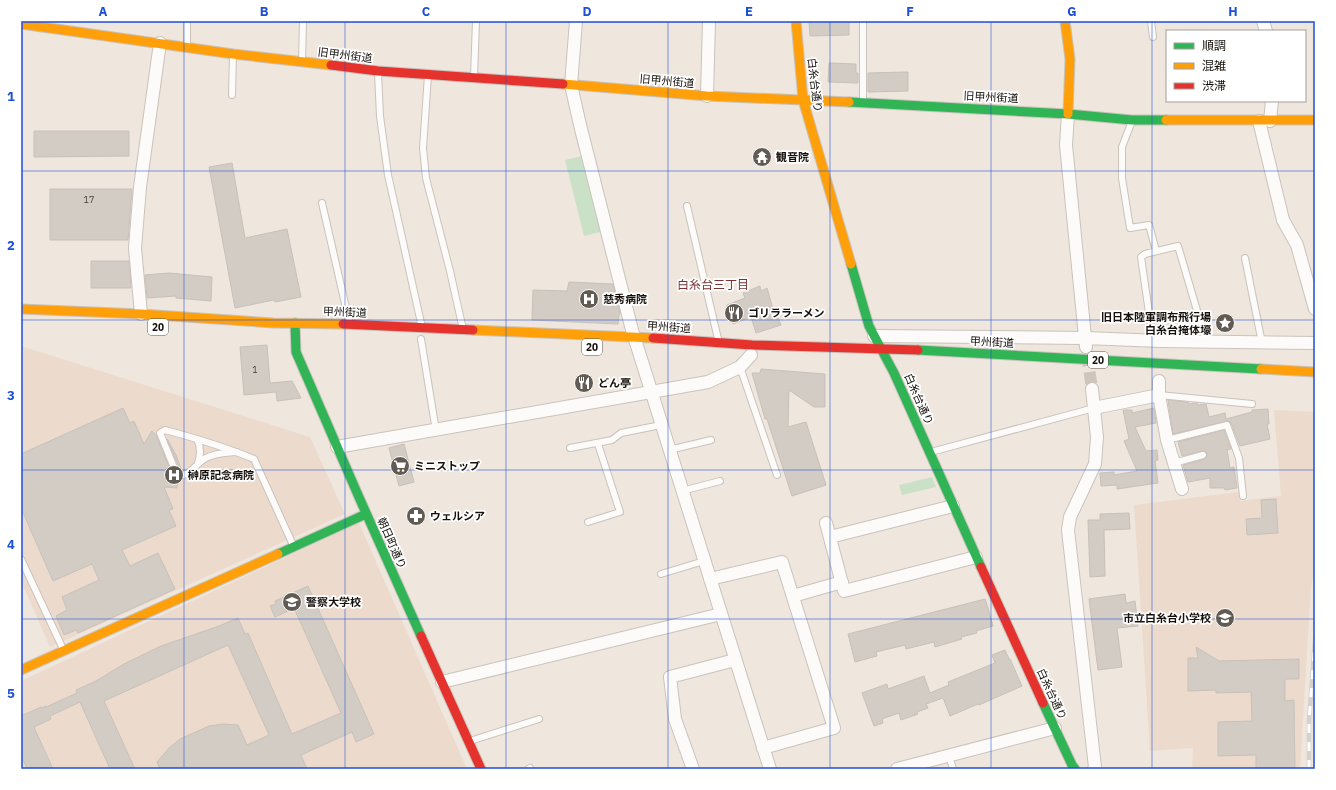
<svg xmlns="http://www.w3.org/2000/svg" width="1336" height="790" viewBox="0 0 1336 790" font-family="'IBM Plex Sans','Noto Sans JP',sans-serif">
<style>
.built{fill:#ecdbcc}
.green{fill:#cbe1c7}
.building{fill:#d3ccc5;stroke:#c7c1ba}
.lines{fill:none;stroke-linecap:round;stroke-linejoin:round}
.street-tunnel{stroke:#cec6be;stroke-width:12;stroke-dasharray:12 6;stroke-linecap:butt}
.lane-casing{stroke:#c9c3bc;stroke-width:8}
.street-casing{stroke:#c9c3bc;stroke-width:14}
.fast-casing{stroke:#c9c3bc;stroke-width:11}
.slow-casing{stroke:#c9c3bc;stroke-width:11}
.jam-casing{stroke:#c9c3bc;stroke-width:11}
.lane{stroke:#fdfbfa;stroke-width:6}
.street{stroke:#fdfbfa;stroke-width:12}
.fast{stroke:#30b455;stroke-width:9}
.slow{stroke:#ff9f0a;stroke-width:9}
.jam{stroke:#e5322d;stroke-width:9}
.rail-casing{stroke:#d4d1cf;stroke-width:4.5}
.rail{stroke:#fff;stroke-width:3;stroke-dasharray:9;stroke-linecap:butt}
.grid{fill:none;stroke:#1d4ed8;stroke-width:1;stroke-opacity:0.55}
.labels{text-anchor:middle;stroke-width:3.5;stroke-linejoin:round;paint-order:stroke}
.number-label{font-size:9px;fill:#46403a}
.shield{fill:#fff;stroke:#5b5854;stroke-width:1}
.shield-label{font-size:10px;font-weight:bold;fill:#15100b}
.street-label{font-size:11px;fill:#15100b;stroke:#fff}
.poi-label{font-size:11px;font-weight:bold;fill:#15100b;stroke:#fff;text-anchor:start}
.neighbourhood-label{font-size:12px;fill:#7a3333;stroke:#fff}
.neatline{fill:none;stroke:#1d4ed8;stroke-width:1.5}
.grid-label{font-size:13px;text-anchor:middle;font-weight:bold;fill:#1d4ed8}
</style>
<rect width="100%" height="100%" fill="#efe6dd"/>
<path class="built" d="M21,346L310,437L345,514L50,647L21,581Z
M1274,410L1315,412V568L1311,587L1300,769H1192L1193,748L1150,751L1134,505L1238,492L1240,501L1281,496Z
M359,523L467,769H21V681Z"/>
<path class="green" d="M586,155L605,231L584,236L565,160Z
M932,477L936,487L902,495L899,485Z"/>
<path class="building" d="M809,21H849V35L810,36Z
M829,63L856,64V73H858V83L828,82Z
M908,72V91L868,92V73Z
M34,131H129V156L34,157Z
M232,163L245,238L287,229L301,297L275,302L274,300L235,308L209,167Z
M50,189H132L128,240H50Z
M91,261H129L131,288H91Z
M169,273L212,277L211,301L176,298V296L147,298L145,275Z
M569,282L613,284L620,314L619,315L618,324L532,320L533,290L567,291Z
M760,286L761,291L767,288L775,316L777,315L781,325L756,333L751,317L733,324L728,312L729,311L727,305L745,298L743,293Z
M267,345L270,383L292,381L301,398L277,401L276,392L244,395L240,347Z
M761,369L825,374V407H814L789,390L788,427L806,422L826,485L792,496L767,419H765L752,373H760Z
M1168,400L1188,402L1189,404L1195,403H1197L1198,405L1206,404L1209,417L1225,413L1226,419L1252,412V410L1268,409L1269,424H1267L1270,439L1240,446L1231,423L1228,421L1173,434Z
M123,408L130,423L134,421L144,444L152,431L156,435L171,472L178,478L177,488L164,487L173,509L169,510L176,526L122,550L130,566L158,553L175,589L78,633L76,630L64,635L56,616L67,610L62,597L99,580L92,564L53,581L21,508V454Z
M1154,408L1156,423L1135,427L1146,451L1157,450L1158,460L1155,461L1158,483L1117,489V485L1101,486L1100,473L1114,472V475L1137,471L1124,441L1129,439L1123,410H1132V413Z
M1224,430L1231,449L1227,450L1230,468L1234,467L1237,488L1225,490L1224,488H1210V478L1188,482L1183,465L1205,459L1207,456V454L1206,452L1202,451L1182,456L1178,442Z
M167,439L176,455L181,469L179,467Z
M404,444L414,482L399,486L389,448Z
M1276,499L1278,533L1247,535L1246,519L1262,518L1261,500Z
M1129,513L1130,529L1104,530L1105,576L1090,577L1088,520H1100V514Z
M308,586L374,734L356,742L352,732L301,755L307,769H160L157,762L169,748L180,739L209,726L223,724L238,725L247,745L269,735L228,645L104,701L135,769H110L80,702L50,716L51,719L34,727L53,769H27L21,755V716L41,707V708L46,706V707L77,693L76,690L96,681L124,664L161,646L219,626L238,618L245,634L248,633L292,734L341,713L294,608L275,617L270,606L276,604L275,601Z
M1125,594L1126,603L1135,601L1138,626L1117,628L1122,667L1098,670L1089,599Z
M985,599L988,608L993,626L976,631L977,633L961,637L962,639L935,647L934,642L906,649L905,645L876,652L877,656L855,662L848,634Z
M1196,647L1219,661L1299,659V679H1285V701L1294,700L1295,768L1256,769V755L1218,756V722L1252,721L1251,692L1216,693V690L1188,691V658H1198Z
M1005,650L1009,659H1010L1022,686L979,705L978,704L950,716L943,698L926,704L928,708L917,712L918,714L901,720L899,713L882,719L883,723L874,726L862,693L887,684L888,689L924,676L930,693L949,685L948,682L995,663L992,655Z"/>
<g class="lines">
<path class="street-tunnel" d="M1087,354L1092,389"/>
<g class="lane-casing">
<path id="lane" d="M187,21V46
M1151,21L1153,37
M302,61L303,21
M378,73L380,116L388,175L421,323
M428,75L423,148L426,178L450,271L462,325
M474,77L476,21
M232,95L233,55
M863,102V21
M1132,121L1122,147V178L1130,228L1149,225L1156,251
M322,203L349,321
M687,206L718,339
M1245,258L1262,343
M421,339L436,431
M1153,341L1141,257L1145,254L1178,246L1206,341
M740,367L777,475
M1159,395L1252,404
M197,439C201,447 201,454 198,463
M1167,440L1227,425L1239,458L1243,496
M570,448L612,440L621,433L661,425
M669,450L711,440
M237,452C225,453 208,453 198,464C193,469 190,473 183,475L178,473L175,470L160,433L165,430C195,438 225,447 254,459L293,545
M931,452L1094,408
M1174,463L1203,455
M682,491L720,481
M588,522L620,512L598,444
M21,559L63,649
M661,574L704,561
M470,741L539,719
M949,755L953,769
M528,769L530,768"/>
</g>
<g class="street-casing">
<path id="street" d="M576,21L571,85L580,125L632,330L770,769
M1263,21L1266,31
M707,96L709,21
M1068,114L1066,145L1086,347
M1259,121L1283,220L1297,245L1315,309
M1270,121L1272,101
M141,314L135,248L140,187L160,43
M874,336L1085,338L1160,341L1315,343
M1092,389L1097,437L1095,464L1070,517L1068,530L1095,767L1094,769
M1159,395L1167,440L1182,489
M1094,408L1159,395V381
M337,447L708,382L740,367L751,355
M826,523L844,591L976,557
M830,537L953,506
M710,579L782,562L834,728L763,748
M793,596L842,582
M442,682L721,614
M693,769L675,719L670,677L735,660
M897,769L1055,728"/>
</g>
<g class="fast-casing">
<path id="fast" d="M849,102L1068,114L1132,120H1166
M851,264L869,326L894,373L981,567
M295,323L296,352L358,495L421,636
M918,350L1261,369
M278,554L366,514
M1043,703L1072,765L1075,769"/>
</g>
<g class="slow-casing">
<path id="slow" d="M796,21L803,100L851,264
M1065,21L1070,59L1068,114
M21,24L233,54L331,65
M563,84L707,96L849,102
M1166,120H1315
M21,309L141,314L273,323L343,324
M473,330L653,338
M1261,369L1315,372
M21,670L278,554"/>
</g>
<g class="jam-casing">
<path id="jam" d="M331,65L378,71L563,84
M343,324L473,330
M653,338L752,345L918,350
M981,567L1043,703
M421,636L481,769"/>
</g>
<use href="#lane" class="lane"/>
<use href="#street" class="street"/>
<use href="#fast" class="fast"/>
<use href="#slow" class="slow"/>
<use href="#jam" class="jam"/>
<g class="rail-casing">
<path id="rail" d="M1309,769V722L1315,640"/>
</g>
<use href="#rail" class="rail"/>
</g>
<path class="grid" d="M184,21V769M345,21V769M506,21V769M668,21V769M830,21V769M991,21V769M1152,21V769M21,171H1315M21,320H1315M21,470H1315M21,619H1315"/>
<defs>
<g id="temple-disc" transform="scale(1)"><circle r="9.5" fill="#615b54" stroke="#fff"/><path d="M0-6L5-2H3V0L6.5 2.5H4V6H1.5V3h-3V6H-4V2.5H-6.5L-3 0V-2H-5Z" fill="#fff"/></g>
<g id="hospital-disc" transform="scale(1)"><circle r="9.5" fill="#615b54" stroke="#fff"/><path d="M-5-5h3v3.5h4V-5h3V5h-3V1.5h-4V5h-3Z" fill="#fff"/></g>
<g id="restaurant-disc" transform="scale(1)"><circle r="9.5" fill="#615b54" stroke="#fff"/><path d="M-5-6h1v4h1v-4h1v4h1v-4h1v5L-1.5 .5V6h-2V.5L-5-1ZM5-6V6H3V1.5H1.5Q1.5-4 5-6Z" fill="#fff"/></g>
<g id="sight-disc" transform="scale(1)"><circle r="9.5" fill="#615b54" stroke="#fff"/><path d="M0-6L1.8-2.2L6-1.7L2.9 1.2L3.7 5.4L0 3.3L-3.7 5.4L-2.9 1.2L-6-1.7L-1.8-2.2Z" fill="#fff"/></g>
<g id="supermarket-disc" transform="scale(1)"><circle r="9.5" fill="#615b54" stroke="#fff"/><path d="M-6-5.5h2.5l.6 2H6L4.5 2H-2.5L-4.4-4H-6ZM-1.5 3.2a1.3 1.3 0 1 0 .1 0ZM3 3.2a1.3 1.3 0 1 0 .1 0Z" fill="#fff"/></g>
<g id="pharmacy-disc" transform="scale(1)"><circle r="9.5" fill="#615b54" stroke="#fff"/><path d="M-2-6h4v4h4v4h-4v4h-4v-4h-4v-4h4Z" fill="#fff"/></g>
<g id="university-disc" transform="scale(1)"><circle r="9.5" fill="#615b54" stroke="#fff"/><path d="M0-5L7-2L0 1L-7-2ZM-4 1L0 2.5L4 1V4Q0 6-4 4Z" fill="#fff"/></g>
<g id="school-disc" transform="scale(1)"><circle r="9.5" fill="#615b54" stroke="#fff"/><path d="M0-5L7-2L0 1L-7-2ZM-4 1L0 2.5L4 1V4Q0 6-4 4Z" fill="#fff"/></g>
</defs>
<g fill-rule="evenodd">
<use href="#temple-disc" x="762" y="157"/>
<use href="#hospital-disc" x="589" y="299"/>
<use href="#restaurant-disc" x="734" y="313"/>
<use href="#sight-disc" x="1225" y="323"/>
<use href="#restaurant-disc" x="584" y="383"/>
<use href="#supermarket-disc" x="400" y="466"/>
<use href="#hospital-disc" x="174" y="475"/>
<use href="#pharmacy-disc" x="416" y="516"/>
<use href="#university-disc" x="292" y="602"/>
<use href="#school-disc" x="1225" y="618"/>
</g>
<g class="labels">
<g class="number-label">
<text x="89" y="203">17</text>
<text x="255" y="373">1</text>
</g>
<g class="shield">
<rect x="148" y="319" width="20" height="16" rx="3"/>
<rect x="582" y="339" width="20" height="16" rx="3"/>
<rect x="1088" y="352" width="20" height="16" rx="3"/>
</g>
<g class="shield-label">
<text x="158" y="331">20</text>
<text x="592" y="351">20</text>
<text x="1098" y="364">20</text>
</g>
<g class="street-label">
<text transform="translate(345 55) rotate(7)" y="4">旧甲州街道</text>
<text transform="translate(667 81) rotate(5)" y="4">旧甲州街道</text>
<text transform="translate(815 85) rotate(83)" y="4">白糸台通り</text>
<text transform="translate(991 97) rotate(3)" y="4">旧甲州街道</text>
<text transform="translate(345 312) rotate(2)" y="4">甲州街道</text>
<text transform="translate(669 327) rotate(4)" y="4">甲州街道</text>
<text transform="translate(992 342) rotate(3)" y="4">甲州街道</text>
<text transform="translate(919 399) rotate(66)" y="4">白糸台通り</text>
<text transform="translate(392 543) rotate(66)" y="4">朝日町通り</text>
<text transform="translate(1052 694) rotate(65)" y="4">白糸台通り</text>
</g>
<g class="poi-label">
<text x="776" y="161">観音院</text>
<text x="603" y="303">慈秀病院</text>
<text x="748" y="317">ゴリララーメン</text>
<text x="1211" y="321" text-anchor="end">旧日本陸軍調布飛行場<tspan x="1211" dy="13">白糸台掩体壕</tspan></text>
<text x="598" y="387">どん亭</text>
<text x="414" y="470">ミニストップ</text>
<text x="188" y="479">榊原記念病院</text>
<text x="430" y="520">ウェルシア</text>
<text x="306" y="606">警察大学校</text>
<text x="1211" y="622" text-anchor="end">市立白糸台小学校</text>
</g>
<g class="neighbourhood-label">
<text x="713" y="289">白糸台三丁目</text>
</g>
</g>
<rect width="1336" height="790" fill="none" stroke="#ffffff" stroke-width="44"/>
<rect x="1166" y="30" width="140" height="72" fill="#ffffff" stroke="#a19f9d"/>
<rect x="1174" y="43" width="20" height="6" fill="#30b455" stroke="#a19f9d"/>
<text x="1202" y="50" font-size="12" fill="#15100b">順調</text>
<rect x="1174" y="63" width="20" height="6" fill="#ff9f0a" stroke="#a19f9d"/>
<text x="1202" y="70" font-size="12" fill="#15100b">混雑</text>
<rect x="1174" y="83" width="20" height="6" fill="#e5322d" stroke="#a19f9d"/>
<text x="1202" y="90" font-size="12" fill="#15100b">渋滞</text>
<rect x="22" y="22" width="1292" height="746" class="neatline"/>
<g class="grid-label">
<text x="103" y="16">A</text>
<text x="264" y="16">B</text>
<text x="426" y="16">C</text>
<text x="587" y="16">D</text>
<text x="749" y="16">E</text>
<text x="910" y="16">F</text>
<text x="1072" y="16">G</text>
<text x="1233" y="16">H</text>
<text x="11" y="101">1</text>
<text x="11" y="250">2</text>
<text x="11" y="400">3</text>
<text x="11" y="549">4</text>
<text x="11" y="698">5</text>
</g>
</svg>
